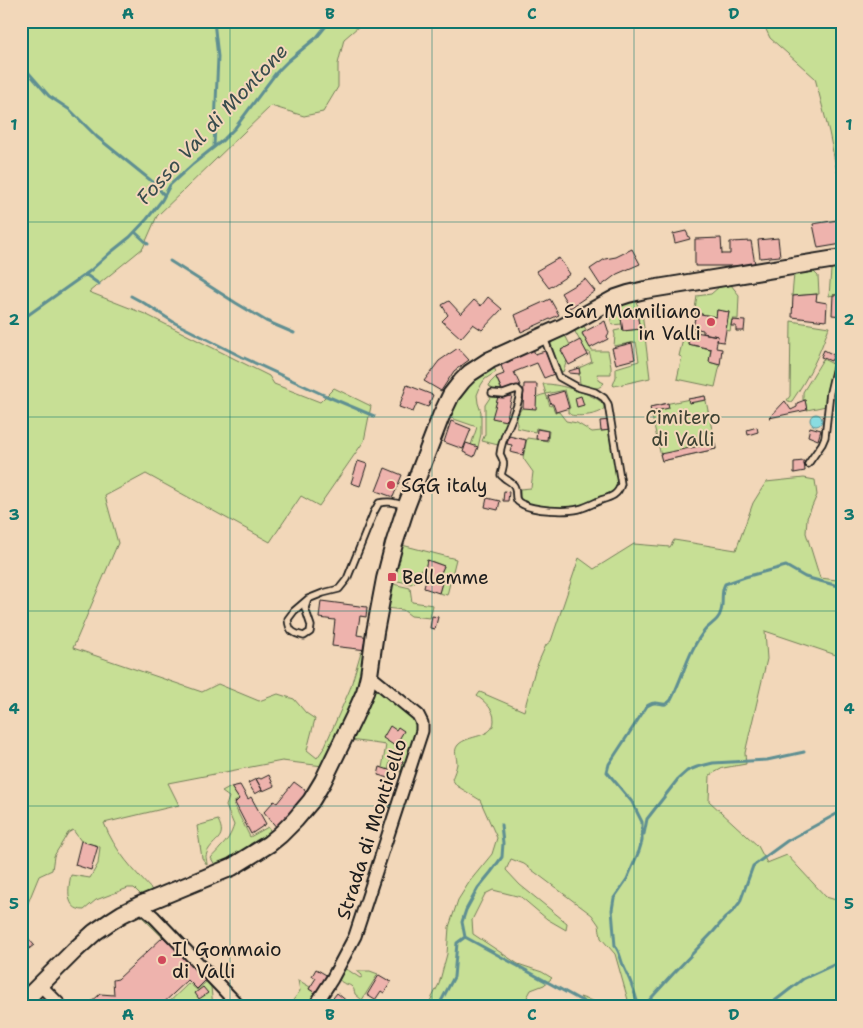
<svg xmlns="http://www.w3.org/2000/svg" width="863" height="1028" viewBox="0 0 863 1028" font-family="'Shantell Sans',sans-serif">
<style>
.green{fill:#c7df95;stroke:#727e58}
.water{fill:#8adce1;stroke:#5e8f92}
.lines{fill:none;stroke-linecap:round;stroke-linejoin:round}
.stream{stroke:#5e8f92;stroke-width:3}
.building{fill:#eeb3ad;stroke:#1c1c1c}
.lane-casing{stroke:#1c1c1c;stroke-width:9}
.street-casing{stroke:#1c1c1c;stroke-width:15}
.secondary-casing{stroke:#1c1c1c;stroke-width:20}
.lane{stroke:#f2d7b9;stroke-width:5.5}
.street{stroke:#f2d7b9;stroke-width:11}
.secondary{stroke:#f2d7b9;stroke-width:16}
.grid{fill:none;stroke:#0f766e;stroke-width:1;stroke-opacity:0.55}
.poi-dot{fill:#d1495b;stroke:#f2d7b9;stroke-width:2}
.labels{text-anchor:middle;stroke-width:4;stroke-linejoin:round;paint-order:stroke}
.poi-label{font-size:19px;fill:#1c1c1c;stroke:#f2d7b9;text-anchor:start}
.park-label{font-size:19px;fill:#3e4334;stroke:#f2d7b9}
.street-label{font-size:19px;fill:#1c1c1c;stroke:#f2d7b9}
.water-label{font-size:20px;font-style:italic;fill:#384c4d;stroke:#f2d7b9}
.neatline{fill:none;stroke:#0f766e;stroke-width:2}
.grid-label{font-size:16px;text-anchor:middle;font-weight:bold;fill:#0f766e}
</style>
<rect width="100%" height="100%" fill="#f2d7b9"/>
<filter id="ink" filterUnits="userSpaceOnUse"><feTurbulence type="fractalNoise" baseFrequency=".02" numOctaves="2"/><feDisplacementMap in="SourceGraphic" scale="10" xChannelSelector="R" yChannelSelector="G"/><feConvolveMatrix kernelMatrix="1 2 1 2 8 2 1 2 1" color-interpolation-filters="sRGB"/></filter>
<g filter="url(#ink)">
<path class="green" d="M21,21H365L344,39L338,64V87L323,112L304,116L271,106L157,216L143,248L89,292L145,314L269,376L274,384L320,402L334,388L371,406L364,441L319,506L301,496L270,542L146,474L105,496L118,543L73,648L202,692L218,684L259,701L278,694L294,699L306,713L315,719L307,750L317,758L324,748L350,689L361,652L367,654L356,691L323,766L282,761L168,783L179,805L104,823C114,850 135,872 154,892L142,896L134,888H128L96,900L84,910C65,910 68,888 71,875L90,878L98,864L100,847L81,841L73,830L68,833L54,856L52,870L39,876L21,920Z
M762,21H842V171L837,172L829,132L815,78L770,38Z
M842,266V280L839,282L837,295H833L829,296L831,270L833,267Z
M813,271L818,276L819,294L792,296L794,274Z
M731,285L739,295L738,319H732L730,331L726,330L729,312L717,310L716,317L696,313L695,309L697,296L711,294L719,287Z
M634,299L642,312L650,378L614,386L613,385L616,377V368L639,361L636,342L614,346L615,335L614,331L623,329V331L640,329L636,309L620,312L622,324L612,325L609,313L611,307Z
M791,321L829,327C819,356 809,376 792,401L790,402L787,400L790,396Z
M583,325L587,331L582,334L592,351H608L611,367V374H597L600,381L604,383C597,392 590,387 580,384L579,374L580,373L579,368L592,362L589,352H586L574,330Z
M686,330L690,331L688,344L711,349L709,362L720,365L715,387L677,379L682,357L679,356L684,335Z
M562,335L566,337L570,345L561,350L567,360L563,372L560,370L551,344L554,339Z
M823,359L833,364L826,406L807,410L805,400H803V392Z
M493,365L496,372L485,379L481,385L477,395L478,403L481,412V434L478,447L471,445L477,427L448,417C462,392 469,381 493,365Z
M496,377L502,392L495,391L489,386L490,383Z
M543,384C547,384 551,384 555,385C564,386 604,397 604,407C604,415 577,417 571,415C570,414 569,413 568,413V409L570,408L565,390L546,394L550,406L552,405L555,412H559L566,421L577,423L592,432L611,430L617,484L616,490L614,493C603,497 592,503 581,506C567,510 532,508 520,499V489L531,488L533,472L523,458L527,438L548,441L549,431L536,428L535,432L517,428C517,423 516,419 518,415C522,404 535,396 546,394Z
M491,396L498,397L493,417L508,422L498,445L482,441L485,434V405Z
M705,396L716,449L662,461L650,407Z
M804,478L815,480L817,495L807,518L806,533L820,578L837,580L839,566L842,561V657L765,631L767,659L745,753L746,764L723,768L710,775L709,801L758,846L767,863L787,855L826,897L836,900L842,906V1007H630L615,954L601,938L599,925L592,915L524,864L511,859L506,870L520,885L567,923L566,930L547,919L521,897L493,890L485,894L472,920L473,934L518,964L542,972L552,978L544,985L531,990L522,1007H427L439,984L447,954L449,927L458,900L470,881L492,854L497,838L480,800L457,786L452,779C454,774 456,769 457,764C457,756 453,751 458,745C468,734 494,739 494,720C494,709 485,702 477,696L480,692L524,711L535,670L546,645L551,641L579,558L594,569L634,544L670,547L674,540L736,550L753,503L766,482Z
M402,545L456,559L447,595L439,593L443,579L439,577L444,566L428,560L425,571L420,570L418,580L411,584L394,580L393,578Z
M393,584L410,588L412,602L433,605L430,618L411,616L403,610L386,608L391,586Z
M374,682L406,710L405,712L410,716L411,715L419,722L404,776L401,774L400,771L403,761L391,758L388,770L382,768L386,745L350,740Z
M231,787L239,799L233,803L250,837L268,827L271,832L250,844L246,850L219,866L215,865L211,858C214,854 217,852 220,848C227,841 231,835 234,825L226,806L229,797L222,792Z
M218,820C229,841 210,839 206,856C206,857 207,863 207,865L202,858L197,826Z
M141,916L148,917L209,979L206,980Z
M342,969L348,970L360,978L362,977V975L357,971H370L378,974L362,1000L355,994C353,980 342,988 338,977Z
M298,980L310,987L309,989L317,994L310,1007H288L300,991Z
M207,981L211,987L213,1007H164L189,983L197,990Z
M580,997L611,1007H588Z"/>
<path class="water" d="M810 420a6 6 0 1 1 12 0a6 6 0 1 1-12 0Z"/>
<g class="lines">
<path class="stream" d="M21,64L49,96L70,110L97,137L154,183L164,195
M214,147L218,57L214,21
M135,232L148,244
M170,261L236,303L266,321L294,333
M85,274L99,284
M131,296L144,303L175,323L242,357L324,395L374,416
M21,320L90,271L110,253L130,237L147,219L162,200L170,185L193,164L223,140L235,128L276,73L288,61L317,37L330,21
M501,825L503,843L502,857L491,872L478,888L466,910L462,922L465,937L593,1007
M644,834L647,819L678,779L687,771L697,767L713,763L767,760L804,752
M438,1007L454,977L457,943L465,937
M638,1007C636,992 629,978 623,965C620,958 620,952 615,946L612,910L614,898L627,879L639,851L642,841V822L632,802L607,772L609,764L647,706C649,705 652,703 654,703C662,702 664,708 671,700C683,677 689,648 706,629C712,623 719,620 721,611C724,602 720,593 725,584L745,577L786,566L805,577L842,587
M643,1007L673,974L714,931L725,918L734,910L740,902L753,866L761,860L787,841L842,811
M767,1007L803,979L842,961"/>
</g>
<path class="building" d="M837,220L842,244L818,248L813,224Z
M686,231L690,239L675,243L673,234Z
M721,238L722,254H730V242L751,241L755,264L744,266H695V239Z
M778,238L780,256L760,258L758,240Z
M632,249L640,264L617,274L601,286L590,269L605,259L616,257Z
M559,258L570,274L549,288L536,271Z
M585,279L595,291L570,308L561,293Z
M817,294L816,301L827,303L826,321L792,317L793,296Z
M833,295H842V316L832,315Z
M488,297L502,309L482,330L473,324L461,338L442,321L448,315L442,305L449,301L461,314L474,300L481,306Z
M550,299L559,315L521,332L515,315Z
M636,309L640,329L623,331L620,312Z
M717,310L729,312L724,342L717,341L718,336L703,333V330L693,328L696,313L716,317Z
M732,320L745,321L744,331H736V326H731Z
M605,321L609,333L607,336L608,339L590,348L582,333Z
M690,331L718,336L716,348L722,349L720,365L709,362L711,349L688,344Z
M580,340L588,355L569,365L561,350Z
M632,343L635,359L616,364L612,348Z
M458,348L469,360L454,371L441,391L424,381L439,361Z
M533,349L535,354L545,351L554,374L544,378L537,363L514,372L520,385L503,392L496,377L504,374L500,362Z
M824,350L834,355L831,361L821,357Z
M579,368L580,374L569,373V371Z
M524,384H537L536,409L523,408Z
M407,385L433,395L428,407L417,403L413,412L399,407Z
M564,391L569,408L556,412L553,404H551L548,396Z
M512,396L506,421L492,418L498,397Z
M581,396L584,405L577,407L575,398Z
M705,396L706,400L689,403L688,399Z
M805,400L807,410L769,418L785,401L791,410L797,407V403Z
M668,403L669,408L651,412L650,407Z
M609,420L611,430L601,431L600,421Z
M451,421L471,429L463,449L444,442Z
M757,427L758,432L748,435L747,430Z
M810,427L821,430L818,440L808,436Z
M537,429L548,431L547,440L536,439Z
M509,436L526,440L523,455L510,452L512,445L507,444Z
M466,443L478,447L474,457L463,452Z
M715,443L716,449L662,461L660,454Z
M358,461L367,464L360,486L351,483Z
M804,461L805,471L794,473V462Z
M385,468L402,475L393,497L376,491Z
M504,491L509,492L508,501H503Z
M487,498L500,501L498,510L485,507Z
M427,560L444,566L439,577L443,579L439,593L424,588L427,575L424,574Z
M321,601L367,607L366,617L360,616L357,635L369,637L367,650L332,646L335,620L319,618Z
M432,616L438,617L435,629L430,628Z
M390,726L396,730L398,727L404,731L395,746L383,738Z
M397,759L403,761L400,771L394,769Z
M380,767L392,771L389,778L378,775Z
M269,775L274,786L263,791L256,779L259,778L261,779Z
M256,779L262,790L255,794L248,783Z
M294,782L309,793L293,812L277,828L264,812L274,801L277,803Z
M240,785L248,799L251,797L266,824L251,834L235,803L239,799L231,787Z
M81,841L98,846L91,870L75,865Z
M163,937L206,980L197,989L188,980L159,1007H86L100,994L114,995L113,980L118,979Z
M28,938L34,945L21,955V944Z
M316,969L328,976L317,994L309,989L316,978L312,976Z
M379,975L391,982L384,993L381,991L375,1000L367,995Z
M203,987L208,993L199,999L195,993Z
M337,993L354,1007H326Z
M44,999L50,1005L49,1007H42L40,1005Z"/>
<g class="lines">
<g class="lane-casing">
<path id="lane" d="M492,393L503,394L517,389L520,392C518,414 502,432 500,454C505,463 504,464 501,475C505,480 514,482 515,488C517,495 513,500 522,504C534,511 566,512 579,509C587,507 594,503 601,500C611,497 618,495 621,484L608,404L604,398L595,392L577,387L559,377L544,338
M808,464L822,444L825,437L830,392L842,341
M308,599L305,608L311,626L310,632L304,636C292,633 289,631 288,619L294,611L308,599L323,593L339,589L347,579L374,512L379,503C389,501 395,502 404,506"/>
</g>
<g class="street-casing">
<path id="street" d="M140,905L154,917L240,1007
M40,985L62,1007
M314,1007L332,979L355,936L422,731V723L418,715L369,675"/>
</g>
<g class="secondary-casing">
<path id="secondary" d="M21,1004L74,951L95,932L111,921L122,914L140,905L232,867L269,844L280,835L295,820L311,801L323,781L354,717L365,692L369,675L375,632L385,579L394,544L406,507L441,416L451,395L462,381L470,373L490,360L563,327L616,298L628,294L645,290L842,258"/>
</g>
<use href="#lane" class="lane"/>
<use href="#street" class="street"/>
<use href="#secondary" class="secondary"/>
</g>
</g>
<path class="grid" d="M230,21V1007M432,21V1007M634,21V1007M21,222H842M21,417H842M21,611H842M21,806H842"/>
<g class="poi-dot">
<circle cx="711" cy="322" r="5"/>
<circle cx="391" cy="485" r="5"/>
<rect x="387" y="572" width="10" height="10" rx="2.5"/>
<circle cx="162" cy="960" r="5"/>
</g>
<g class="labels">
<g class="poi-label">
<text x="701" y="318" text-anchor="end">San Mamiliano<tspan x="701" dy="22">in Valli</tspan></text>
<text x="401" y="492">SGG italy</text>
<text x="402" y="584">Bellemme</text>
<text x="172" y="956">Il Gommaio<tspan x="172" dy="22">di Valli</tspan></text>
</g>
<g class="park-label">
<text x="683" y="424">Cimitero<tspan x="683" dy="22">di Valli</tspan></text>
</g>
<g class="street-label">
<text transform="translate(371 829) rotate(-72)" y="7">Strada di Monticello</text>
</g>
<g class="water-label">
<text transform="translate(212 124) rotate(-47)" y="7">Fosso Val di Montone</text>
</g>
</g>
<rect width="863" height="1028" fill="none" stroke="#f2d7b9" stroke-width="55"/>
<rect x="28" y="28" width="808" height="972" class="neatline"/>
<g class="grid-label">
<text x="128" y="19">A</text>
<text x="330" y="19">B</text>
<text x="532" y="19">C</text>
<text x="734" y="19">D</text>
<text x="14" y="130">1</text>
<text x="849" y="130">1</text>
<text x="14" y="325">2</text>
<text x="849" y="325">2</text>
<text x="14" y="520">3</text>
<text x="849" y="520">3</text>
<text x="14" y="714">4</text>
<text x="849" y="714">4</text>
<text x="14" y="909">5</text>
<text x="849" y="909">5</text>
<text x="128" y="1020">A</text>
<text x="330" y="1020">B</text>
<text x="532" y="1020">C</text>
<text x="734" y="1020">D</text>
</g>
</svg>
